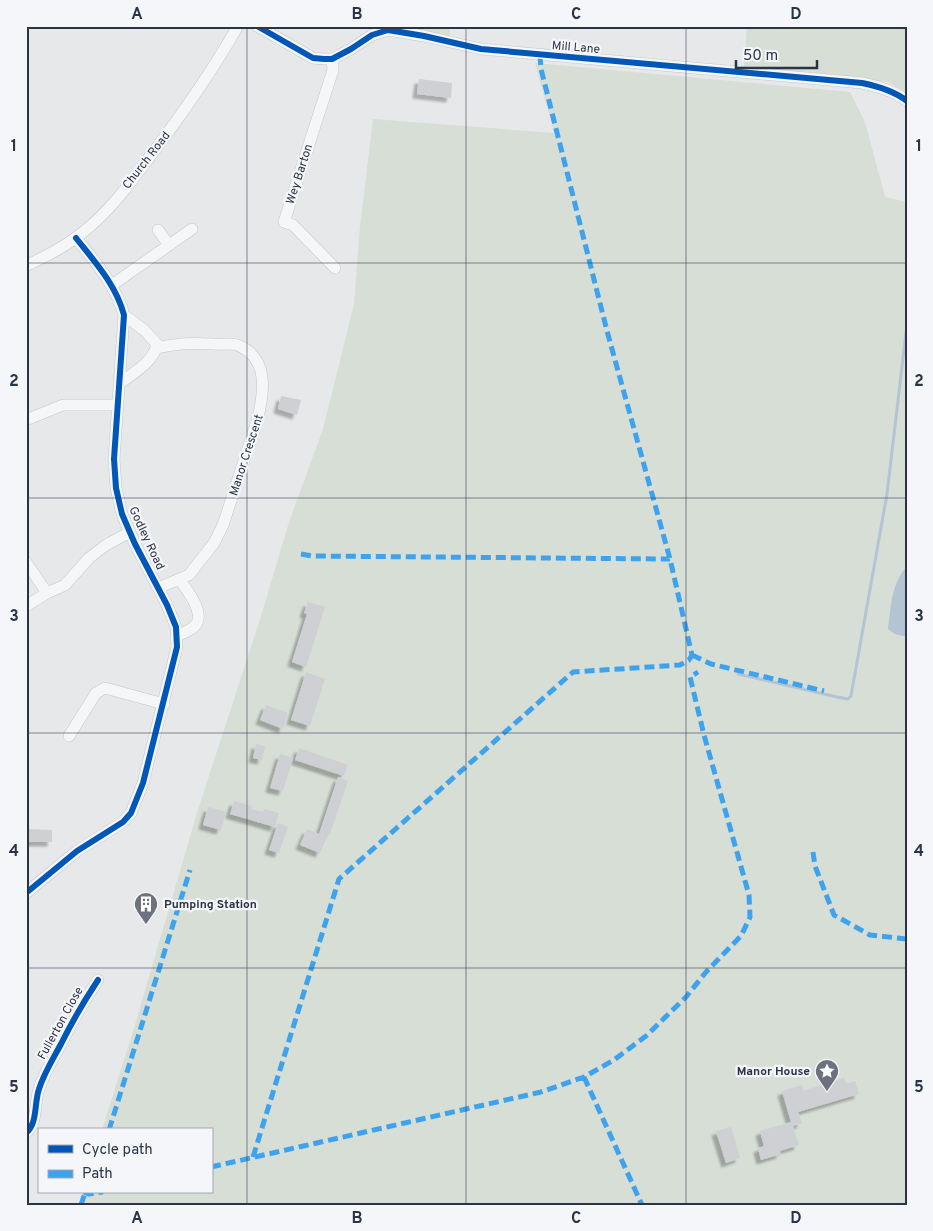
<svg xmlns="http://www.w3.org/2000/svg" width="933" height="1231" viewBox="0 0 933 1231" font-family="Overpass,sans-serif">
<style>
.green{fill:#d6ded6}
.water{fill:#b4c4d5}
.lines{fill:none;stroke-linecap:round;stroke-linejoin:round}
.stream{stroke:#b4c4d5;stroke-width:3}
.building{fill:#ced0d3;filter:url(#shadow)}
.minor-casing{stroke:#c4c6c8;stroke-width:12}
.minor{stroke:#f5f6f7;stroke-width:11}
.quiet{stroke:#3ea3ec;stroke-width:5;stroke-dasharray:10 5;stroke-linecap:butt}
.cycleway-casing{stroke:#f4f6f9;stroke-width:9}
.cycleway{stroke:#0057b8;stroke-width:6}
.grid{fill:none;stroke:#2b3445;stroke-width:1;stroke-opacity:0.55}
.labels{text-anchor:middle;stroke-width:4.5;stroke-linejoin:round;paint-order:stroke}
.street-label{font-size:12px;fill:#2b3445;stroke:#f4f6f9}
.poi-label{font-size:12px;font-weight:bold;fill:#2b3445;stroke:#f4f6f9;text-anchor:start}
.neatline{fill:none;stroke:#2b3445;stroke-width:2}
.grid-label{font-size:16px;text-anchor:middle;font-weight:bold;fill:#2b3445}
</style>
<defs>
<filter id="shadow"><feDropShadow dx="-4.5" dy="4.5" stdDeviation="1" flood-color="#0004"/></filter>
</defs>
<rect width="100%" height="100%" fill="#e6e8ea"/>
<path class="green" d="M401,26H450V39Z
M747,26H907V93L888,82L744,66Z
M535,63L850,92L865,122L885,197L907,202V1205H78L82,1192H211V1130H102L134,1028L197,813L262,613L289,522L323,429L354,304L360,227L373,119L554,133Z"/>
<path class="water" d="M907,566V637L895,634L888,629C891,607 891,584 907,566Z"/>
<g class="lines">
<path class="stream" d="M738,674L837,697L848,699L851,696L887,494L907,324"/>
</g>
<path class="building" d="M419,79L452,83L451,98L417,94Z
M281,396L301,400L297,415L278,409Z
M308,602L325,607L306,667L292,662L307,614L304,613Z
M306,672L325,679L310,726L291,720Z
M266,705L288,713L283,729L260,720Z
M256,744L265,746L262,760L253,758Z
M299,748L348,765L344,776L295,760Z
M280,754L293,758L283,791L270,788Z
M338,777L348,781L330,834H328L320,853L300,845L307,829L319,834Z
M234,801L252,806L251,809L263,812L264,809L279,813L275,827L230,814Z
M208,807L226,812L221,830L203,825Z
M278,823L288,827L279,853L269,850Z
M26,829L52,830V842H26Z
M844,1078L846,1084L855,1081L859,1094L798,1112L802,1123L793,1126L799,1145L780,1151L781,1154L761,1160L758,1148L764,1146L760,1131L791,1122L782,1091L802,1085L803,1091Z
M731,1127L740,1158L726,1163L716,1131Z"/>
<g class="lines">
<g class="minor-casing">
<path id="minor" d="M257,26L313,58L324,59H332L351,49L372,35L388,30L424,36L481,49L862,83C877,86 894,91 907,101
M332,59L333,70L284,222L293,225L335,268
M158,230L169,245
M26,266C46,256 65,247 82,233C108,213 129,185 148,159C181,116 211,73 238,26
M112,285L192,229
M157,348C177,343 193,343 214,344C221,345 230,343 237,345C270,357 264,394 257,421L223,525L214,543L189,575L158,588
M119,384C133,373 154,362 157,344L144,330L124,315
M26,420L63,405H118
M26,562L47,593
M26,606L47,593L65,585L89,558L106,545L130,532
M176,636C183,633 193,630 197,623C203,610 187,590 180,580
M69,736L96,693L105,688L164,704
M26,893L77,851L123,822L131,813L143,783L177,647L176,627L167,605L135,544L122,514L116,488L114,459L124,315C116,285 95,262 76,238
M26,1133C38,1123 34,1103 39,1089C44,1073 53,1059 61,1044C72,1022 84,1001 98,980"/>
</g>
<use href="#minor" class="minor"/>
<path class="quiet" d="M540,55L541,69L607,331L670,559L692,655
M301,554L312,556L670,559
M692,655L711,664L824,691
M813,852L815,866L834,915L870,935L907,939
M584,1077L642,1205
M109,1130L190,870
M253,1157L339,879L573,672L680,665L689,660L692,655
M211,1167L541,1092L584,1077L614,1060L646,1036L686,997L706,972L741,936L750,917L749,895L704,735L690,677L698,672
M84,1192L89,1194L103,1192
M81,1205L85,1193"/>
<g class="cycleway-casing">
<path id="cycleway" d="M257,26L313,58L324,59H332L351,49L372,35L388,30L424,36L481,49L862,83C877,86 894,91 907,101
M26,893L77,851L123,822L131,813L143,783L177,647L176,627L167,605L135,544L122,514L116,488L114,459L124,315C116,285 95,262 76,238
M26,1133C38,1123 34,1103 39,1089C44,1073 53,1059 61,1044C72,1022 84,1001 98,980"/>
</g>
<use href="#cycleway" class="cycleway"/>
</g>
<path class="grid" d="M247,26V1205M466,26V1205M686,26V1205M26,263H907M26,498H907M26,733H907M26,968H907"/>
<defs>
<g id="building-pin" transform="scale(1.25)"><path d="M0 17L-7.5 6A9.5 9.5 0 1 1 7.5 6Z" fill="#6c737f" stroke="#f4f6f9"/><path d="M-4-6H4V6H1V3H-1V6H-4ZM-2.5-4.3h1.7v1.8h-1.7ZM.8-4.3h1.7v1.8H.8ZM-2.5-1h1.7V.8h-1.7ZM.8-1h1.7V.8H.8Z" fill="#fff"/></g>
<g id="sight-pin" transform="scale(1.25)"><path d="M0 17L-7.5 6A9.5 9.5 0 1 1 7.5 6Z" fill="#6c737f" stroke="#f4f6f9"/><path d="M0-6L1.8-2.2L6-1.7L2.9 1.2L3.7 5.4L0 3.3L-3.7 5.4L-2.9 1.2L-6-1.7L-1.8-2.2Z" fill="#fff"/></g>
</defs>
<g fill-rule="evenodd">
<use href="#building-pin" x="146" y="904"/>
<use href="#sight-pin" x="827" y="1071"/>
</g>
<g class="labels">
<g class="street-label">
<text transform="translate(576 47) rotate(5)" y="4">Mill Lane</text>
<text transform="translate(146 160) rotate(-52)" y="4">Church Road</text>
<text transform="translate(299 174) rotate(-72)" y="4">Wey Barton</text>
<text transform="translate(246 455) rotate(-72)" y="4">Manor Crescent</text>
<text transform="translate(147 538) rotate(65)" y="4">Godley Road</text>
<text transform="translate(60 1023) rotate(-61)" y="4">Fullerton Close</text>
</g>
<g class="poi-label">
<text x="164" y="908">Pumping Station</text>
<text x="810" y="1075" text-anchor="end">Manor House</text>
</g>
</g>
<rect width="933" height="1231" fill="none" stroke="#f4f6f9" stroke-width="55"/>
<rect x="38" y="1128" width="175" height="65" fill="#f4f6f9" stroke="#a4a8b1"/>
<rect x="48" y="1145" width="25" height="8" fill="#0057b8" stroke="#a4a8b1"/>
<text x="82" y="1154" font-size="15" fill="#2b3445">Cycle path</text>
<rect x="48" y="1170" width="25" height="8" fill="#3ea3ec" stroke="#a4a8b1"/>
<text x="82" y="1178" font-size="15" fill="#2b3445">Path</text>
<path d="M736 60v8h81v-8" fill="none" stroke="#2b3445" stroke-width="2.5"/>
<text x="743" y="60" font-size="15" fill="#2b3445" stroke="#f4f6f9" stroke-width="4" paint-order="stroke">50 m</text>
<rect x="28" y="28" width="878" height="1176" class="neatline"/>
<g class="grid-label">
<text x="137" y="19">A</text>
<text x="357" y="19">B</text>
<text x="576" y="19">C</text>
<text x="796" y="19">D</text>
<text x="14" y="151">1</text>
<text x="919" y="151">1</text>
<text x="14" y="386">2</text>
<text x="919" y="386">2</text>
<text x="14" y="621">3</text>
<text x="919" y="621">3</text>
<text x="14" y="856">4</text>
<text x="919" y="856">4</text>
<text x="14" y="1092">5</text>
<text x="919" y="1092">5</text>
<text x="137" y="1223">A</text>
<text x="357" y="1223">B</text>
<text x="576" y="1223">C</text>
<text x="796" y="1223">D</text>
</g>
</svg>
